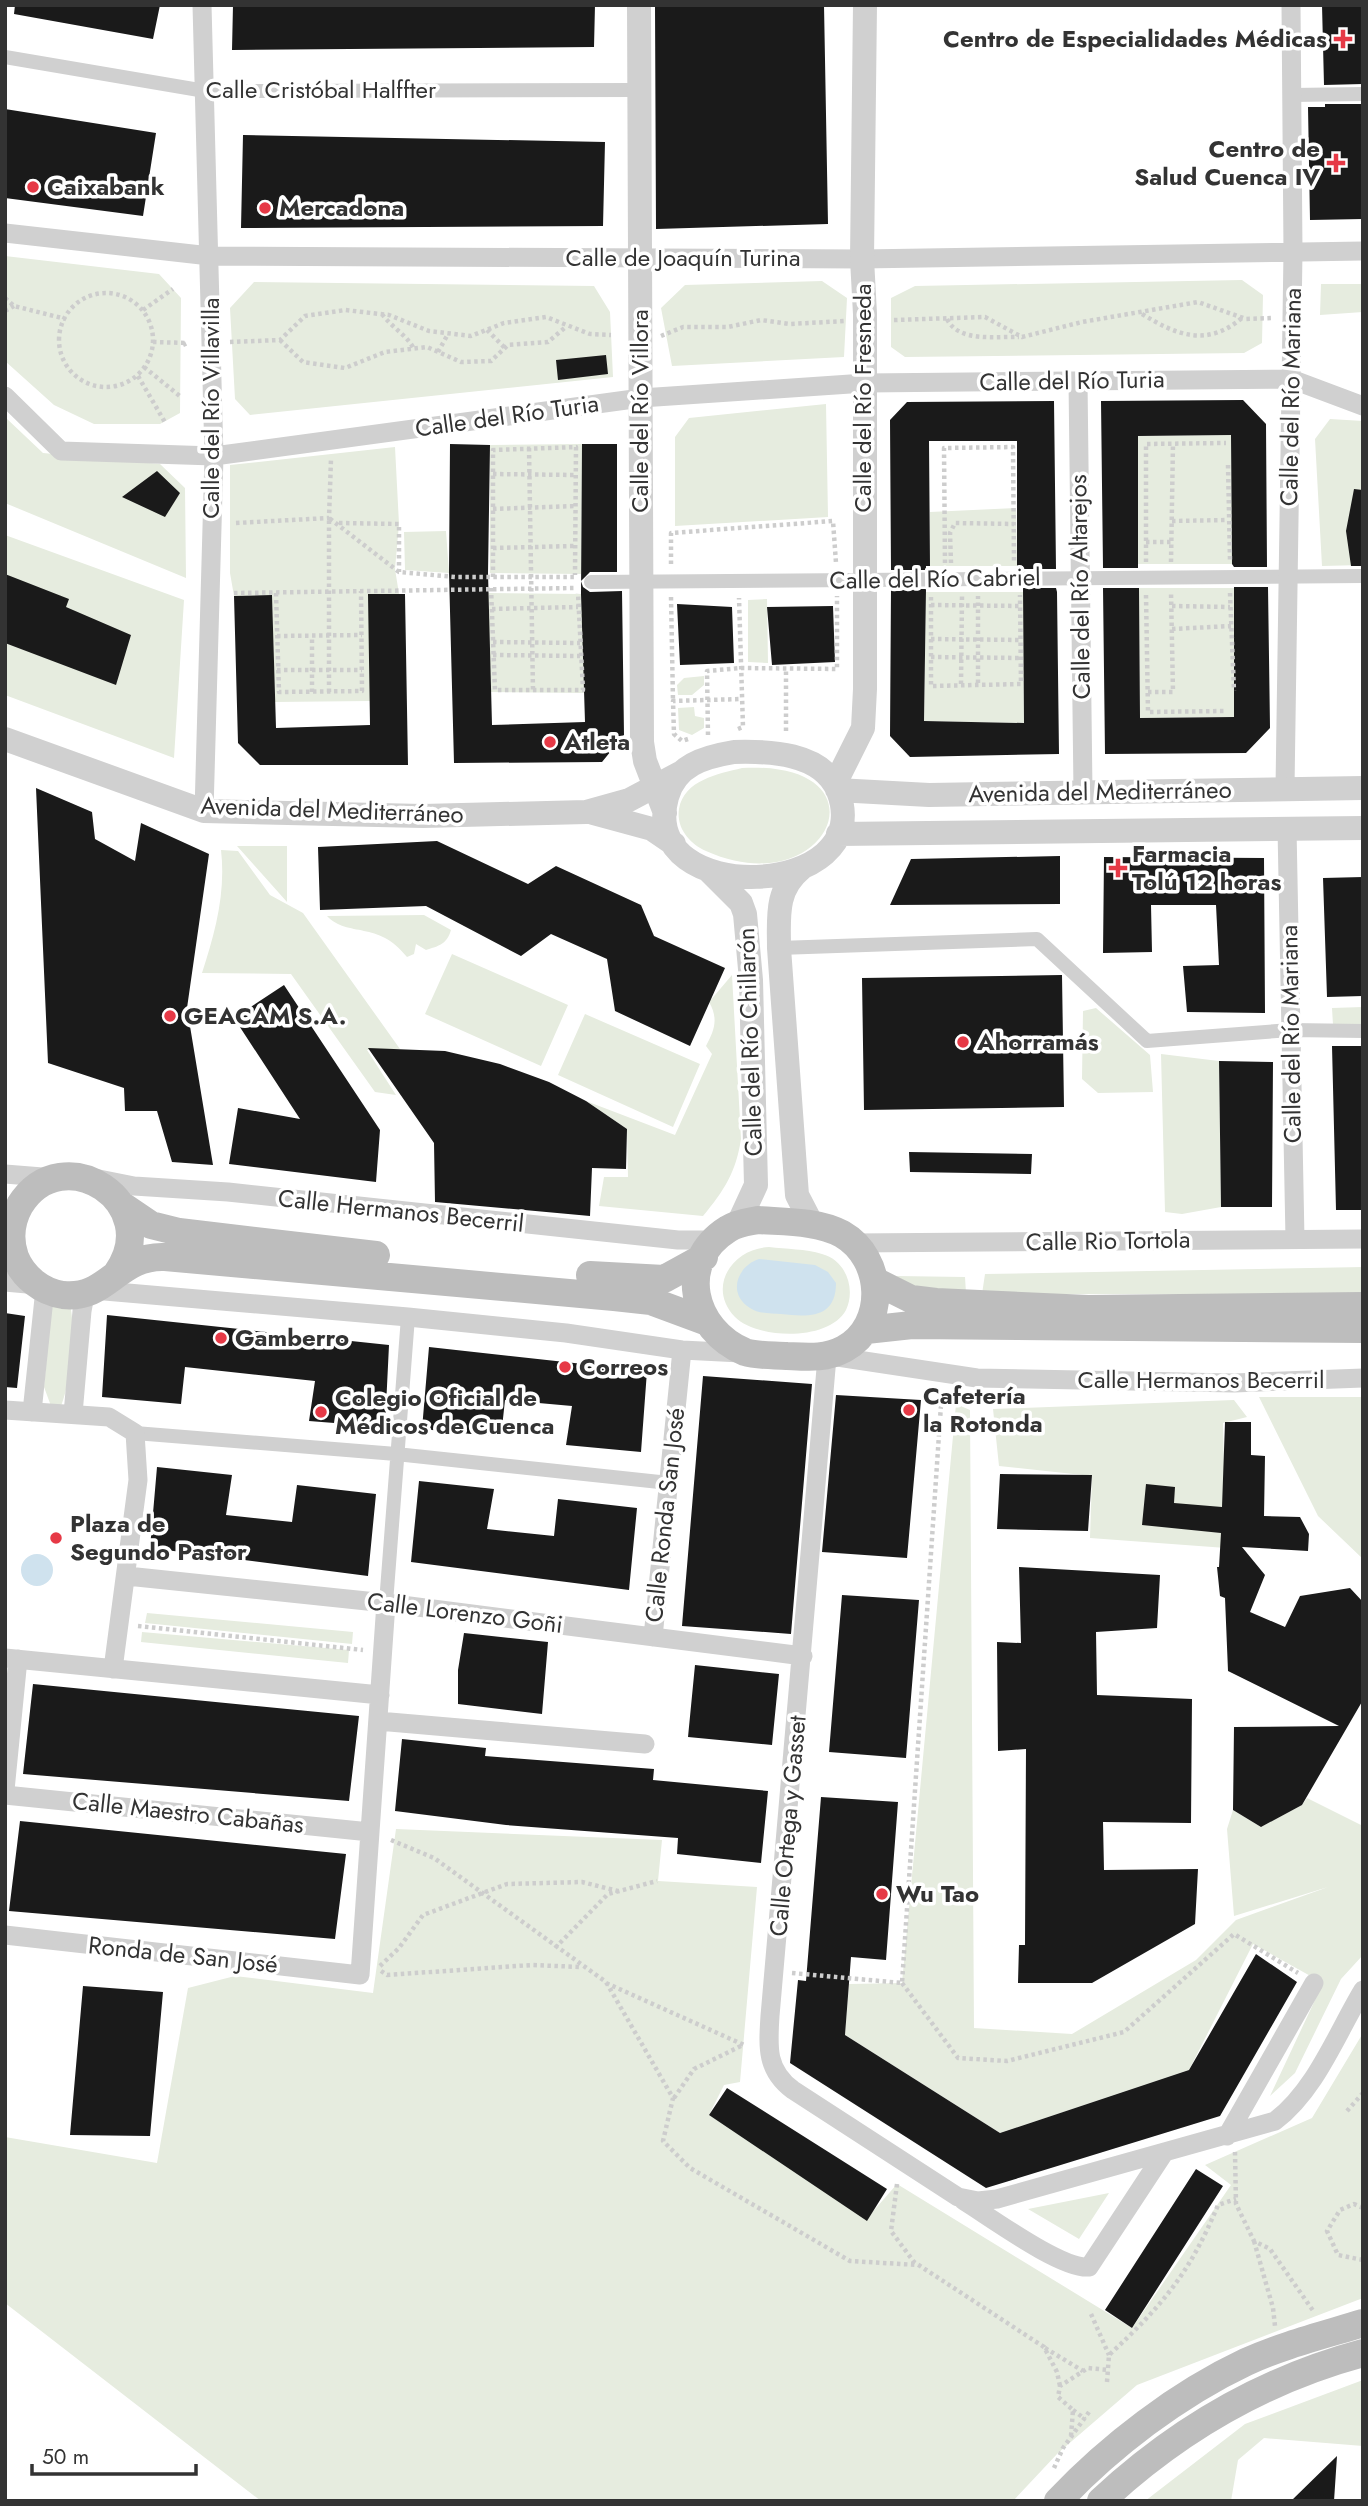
<svg xmlns="http://www.w3.org/2000/svg" width="1368" height="2506" viewBox="0 0 1368 2506" font-family="Jost,sans-serif">
<style>
.green{fill:#e6ecdf}
.water{fill:#cfe2ee}
.building{fill:#1a1a1a}
.lines{fill:none;stroke-linecap:round;stroke-linejoin:round}
.path{stroke:#cdcdcd;stroke-width:4.5;stroke-dasharray:3.5 3.5;stroke-linecap:butt}
.pedestrian{stroke:#d0d0d0;stroke-width:14}
.minor{stroke:#d0d0d0;stroke-width:19}
.tertiary{stroke:#d0d0d0;stroke-width:24}
.secondary{stroke:#bdbdbd;stroke-width:28}
.poi-dot{fill:#e63946;stroke:#fff;stroke-width:2.5}
.labels{text-anchor:middle;stroke-width:7;stroke-linejoin:round;paint-order:stroke}
.poi-label{font-size:24px;font-weight:bold;fill:#333;stroke:#fff;text-anchor:start}
.street-label{font-size:24px;fill:#333;stroke:#fff}
</style>
<rect width="100%" height="100%" fill="#fff"/>
<path class="green" d="M5,256L159,274L181,298L180,413L160,424H94L54,405L5,361Z
M1242,280L1263,295L1262,343L1244,353L905,357L891,347V298L915,286Z
M822,281L847,298L844,357L672,366L661,308L685,285Z
M254,282L594,286L610,312L613,377L250,415L235,399L230,308Z
M1321,284H1363V312L1320,315Z
M826,404L828,517L675,526V437L689,418Z
M5,417L43,453L160,464L185,488L186,578L5,503Z
M1330,419L1363,421V565L1322,566L1315,439Z
M1231,435L1232,564H1138V436Z
M582,444L581,574L490,573V445Z
M395,447L399,524L395,569L399,594H369L370,701L275,702L272,595L326,594L234,596L230,573V465Z
M1016,508L1017,566H930V512Z
M446,531L449,573L405,570L404,532Z
M5,535L184,600L174,758L5,695Z
M1139,588H1234V717L1140,718Z
M926,592H1023L1024,723L924,721Z
M488,593L581,594L585,693L491,692Z
M767,599L768,663L748,662V600Z
M704,676V685L692,695H678L677,685L684,678Z
M694,707L695,716L704,718V728L692,735L679,730L678,708Z
M742,768C892,760 829,906 706,851C690,844 676,828 679,809C684,780 718,774 742,768Z
M237,846H287V902Z
M221,850L238,851L270,895L303,913L400,1049L367,1050L396,1095L375,1092L291,974L202,973C215,933 226,893 221,850Z
M424,915L451,930C447,944 439,946 426,950L416,944L414,954L407,957C378,920 348,938 327,916Z
M452,954L568,1005L541,1066L425,1014Z
M732,975L741,1139C736,1172 724,1191 703,1216L599,1206L604,1177H628L627,1129L586,1101L675,1135L712,1054L706,1046C714,1031 719,1019 709,1002Z
M1363,1007V1024L1333,1025L1332,1008Z
M1096,1008L1150,1055L1153,1092L1098,1093L1082,1079L1083,1011Z
M585,1014L700,1064L673,1127L558,1075Z
M1161,1054L1219,1061L1221,1207L1182,1214L1165,1212Z
M769,1247C786,1249 806,1249 822,1254C846,1260 856,1289 846,1310C829,1342 756,1339 735,1317C706,1287 733,1248 769,1247Z
M1363,1267V1294H982L985,1274Z
M896,1276L965,1277L966,1293H926Z
M63,1301L70,1305C76,1329 71,1382 61,1406H51L44,1387L51,1307Z
M1259,1397H1363V1559L1318,1516Z
M1234,1400L1247,1417L1223,1423L1226,1548L1090,1538L1092,1476L999,1466L993,1409Z
M956,1404L970,1410L974,2028L1072,2034L1196,1960L1236,1920L1328,1887L1234,1916L1227,1829L1233,1810L1261,1827L1302,1805L1307,1798L1363,1826V1955L1341,1979L1295,2073L1270,2096L1323,1983L1253,1944L1189,2070L1000,2133L845,2035L849,1984L902,1983Z
M147,1613L353,1632L352,1644L145,1623Z
M142,1632L349,1650L348,1663L141,1642Z
M396,1829L662,1840L658,1881L757,1887L740,2082L724,2085L709,2115L869,2216L897,2184L1132,2328L1231,2185L1205,2165L1312,2118L1363,2033V2298L1137,2385L1058,2453L1013,2501H261L5,2303V2137L157,2163L188,1988L235,1976L373,1993Z
M1109,2193L1079,2239L1028,2209Z
M1363,2380V2446L1264,2438L1238,2460L1231,2501H1145L1245,2424Z"/>
<path class="water" d="M759,1259L815,1265L828,1272L836,1283C836,1319 808,1317 781,1314C771,1313 758,1314 750,1308C727,1294 737,1266 759,1259Z
M21 1570a16 16 0 1 1 32 0a16 16 0 1 1-32 0Z"/>
<path class="building" d="M15,5H160L153,39L14,14Z
M233,5H595L594,47L232,50Z
M655,5H824L828,224L656,229Z
M1322,5H1363V84L1324,85Z
M1325,104H1363V219L1310,220L1308,107H1325Z
M5,109L156,133L143,216L5,198Z
M243,135L605,142L603,226L241,228Z
M606,355L608,374L558,380L556,360Z
M1243,400L1266,424L1267,567H1234L1232,564L1231,435L1138,436V568H1103L1101,401Z
M1054,401L1056,569H1023V566H1017V441H929L930,566H926V570H891L890,420L907,402Z
M450,444L490,445L488,573L492,725L585,722L581,594L582,444H617V572H590L581,581L583,587L590,592L622,591L624,735L602,762L454,763L449,573Z
M157,471L180,493L165,517L122,497Z
M1354,489L1363,490V566H1351L1346,531Z
M5,574L69,599L66,607L131,635L116,685L5,643Z
M1234,587H1268L1270,728L1246,753L1105,754L1103,588H1139L1140,718L1234,717Z
M1023,588H1056L1057,592L1059,754L910,757L890,736L891,589H926L924,721L1024,723Z
M368,594H405L408,765H260L238,743L234,596L272,595L276,728L370,725Z
M677,604L732,607L734,663L680,665Z
M833,606L835,662L772,665L767,607Z
M36,788L92,812L95,839L135,861L141,823L209,854L187,1008L213,1165L172,1162L157,1111H125L124,1088L48,1063Z
M437,841L528,884L556,866L641,905L654,936L725,968L690,1046L615,1011L607,959L551,934L521,956L426,906L320,910L318,847Z
M1060,856V904L890,905L911,859Z
M1104,857L1264,858L1265,1013L1187,1012L1183,966L1219,965L1216,905H1151L1152,952L1103,953Z
M1363,877V996L1327,997L1323,878Z
M1062,975L1064,1107L864,1110L862,978Z
M284,985L380,1130L376,1182L229,1164L238,1108L300,1119L234,1018Z
M1332,1046H1363V1210H1336Z
M368,1048L445,1051L500,1064L549,1082L586,1101L627,1129L626,1169L592,1168L590,1216L435,1202L434,1143Z
M1219,1061L1273,1062L1272,1207H1221Z
M909,1152L1032,1154L1031,1174L910,1172Z
M5,1313L25,1316L17,1388L5,1387Z
M107,1315L389,1345L385,1427L309,1421L315,1381L185,1367L181,1404L102,1397Z
M429,1347L647,1371L641,1452L566,1445L572,1406L505,1400L501,1437L422,1429Z
M703,1376L812,1384L791,1634L682,1626Z
M836,1395L921,1400L907,1558L822,1552Z
M1225,1422H1251V1455L1265,1456L1264,1516L1300,1517L1309,1534L1308,1551L1242,1547L1265,1575L1250,1612L1285,1627L1300,1596L1350,1588L1363,1602V1700L1302,1805L1261,1827L1233,1810L1234,1727L1339,1726L1228,1671L1225,1598L1220,1596L1217,1567H1219L1221,1533L1142,1525L1146,1484L1175,1487L1174,1503L1222,1507Z
M157,1467L232,1475L226,1515L292,1522L297,1485L376,1494L368,1576L150,1548Z
M1000,1474L1092,1475L1088,1531L997,1529Z
M419,1481L494,1489L487,1529L554,1536L558,1499L637,1508L629,1590L411,1562Z
M1019,1567L1160,1575L1157,1628L1096,1632L1097,1695L1192,1699L1191,1823L1103,1822L1104,1870L1198,1869L1195,1924L1092,1983H1018L1019,1945H1025L1026,1749L998,1751L997,1642L1021,1643Z
M842,1595L919,1600L906,1758L829,1752Z
M464,1633L548,1642L542,1714L458,1704V1670Z
M695,1665L779,1674L772,1745L688,1737Z
M33,1684L359,1716L349,1801L23,1774Z
M402,1739L486,1748L485,1756L654,1769L653,1780L768,1791L761,1863L677,1854L678,1838L506,1825L395,1811Z
M821,1797L898,1802L886,1960L851,1957L845,2035L1000,2133L1189,2070L1256,1954L1297,1982L1220,2116L986,2188L790,2063L798,1980L806,1981Z
M20,1821L346,1854L335,1939L9,1911Z
M83,1986L163,1992L150,2136L70,2135Z
M727,2088L887,2189L867,2221L709,2115Z
M1196,2169L1223,2186L1132,2328L1105,2310Z
M1337,2456L1334,2501H1291Z"/>
<g class="lines">
<path class="path" d="M59 340a47 47 0 1 1 94 0a47 47 0 1 1-94 0Z
M5,298L14,306L66,319
M143,310L173,289
M5,311L14,306
M382,314C392,328 406,334 414,349
M1142,314C1178,336 1207,347 1242,318
M947,319C959,343 996,336 1019,337
M894,320L985,317L1022,337L1082,322L1198,302L1246,319L1274,318
M487,330L505,348
M661,336L683,327H728L761,320L789,324L845,321
M280,340L303,362L345,368L385,352L427,347L461,362L491,361L508,345L548,342L567,326
M153,342L187,343L181,346
M230,342L280,340L305,316L345,310L389,315L429,331L471,336L504,323L546,317L590,334L611,335
M438,352L448,334
M144,367L181,397
M138,376L166,424
M529,448L533,691
M1228,465L1230,560
M493,474L575,475
M493,509L575,506
M1172,521L1228,520
M236,523L329,518L331,459
M339,523L399,524V572
M1146,542H1172
M493,548L574,546
M1146,562V444L1226,443
M1171,562L1173,443
M945,563L944,448L1013,447L1014,562
M951,563L950,533L955,523L1014,524
M671,564V533L833,521L836,563
M493,577V450L576,447L575,575
M491,588L495,690H583L578,593
M234,593L575,588
M276,593L279,692L362,691L361,591
M1230,593L1234,691
M1146,595L1148,712L1226,711
M671,597L673,701
M931,597V686L1021,684L1020,595
M931,605L1020,606
M1172,606L1230,607
M492,609L578,607
M1172,629L1231,626
M277,636L362,635
M931,639L1021,640
M493,642L580,643
M493,655L580,656
M931,657L1021,658
M277,670H362
M978,683V596
M961,684L962,596
M312,692V636
M329,692V518L399,572L455,577H577
M1148,692H1173L1171,592
M738,729L743,727L739,598
M786,731V668
M708,735L707,671L741,668L837,669V596
M688,739L682,741L674,734L673,701L742,699
M138,1626L363,1650
M391,1840L434,1858L606,1982L673,2098L663,2141L690,2168L850,2261L918,2265
M555,1948L608,1894L657,1881
M380,1966L399,1948L423,1915L507,1884L582,1882L618,1891
M381,1971L387,1975L532,1965L581,1967
M792,1973L902,1983L942,1390
M606,1983L744,2045
M902,1983L958,2058L1007,2061L1124,2032L1234,1934L1298,1973
M674,2098L694,2069L743,2045
M1347,2111L1363,2093
M1235,2152L1236,2204L1254,2241L1270,2249L1314,2312
M897,2184L891,2231L914,2262L1044,2347L1057,2372L1060,2386
M1363,2208L1354,2204L1340,2210L1327,2231L1338,2255L1363,2260
M1254,2241L1273,2308L1275,2326
M1091,2314L1109,2355
M1045,2348L1083,2371
M1107,2382L1109,2355C1162,2306 1190,2273 1218,2205L1236,2199
M1073,2410L1085,2419
M1071,2436L1073,2410L1058,2397L1060,2386L1088,2368L1108,2370
M1054,2468L1063,2448L1089,2412"/>
<path class="pedestrian" d="M5,57L205,91L639,90
M1292,95L1363,94
M591,582L1363,576
M779,948L1037,939L1147,1041L1291,1030L1363,1031
M135,1433L396,1454L669,1483
M386,1603L408,1317"/>
<path class="minor" d="M202,5L214,456L204,811
M5,233L210,256L862,259L1363,251
M1078,381L1083,792
M5,396L61,451L214,456L641,398L865,383L1291,379L1363,406
M1285,788L1293,252L1291,5
M1287,828L1295,1239
M5,1174L55,1178
M94,1178L134,1186L228,1192L678,1240H715
M854,1243L1363,1239
M5,1282L38,1285
M831,1356L977,1378L1234,1383L1363,1378
M827,1357L770,2016C768,2047 766,2070 793,2090L958,2197L978,2201L997,2199L1275,2121C1316,2090 1337,2033 1363,1990
M5,1410L109,1417L135,1433L138,1480L113,1669
M32,1412L45,1289
M73,1414L82,1311L84,1300L93,1290L408,1317L566,1333L682,1350L741,1353
M127,1576L386,1603L803,1656
M653,1637L682,1350
M5,1658L380,1695
M378,1721L645,1744
M5,1790L18,1659
M5,1795L370,1832
M5,1935L360,1975L386,1603
M1227,2136L1314,1983
M964,2201C990,2217 1062,2270 1089,2267L1164,2153"/>
<path class="tertiary" d="M639,5L642,742L645,761L665,813
M5,739L204,811L423,816L586,812L629,800L680,773
M734,752C768,751 822,752 838,791C880,900 636,909 667,797C676,765 704,757 734,752Z
M835,784L863,728L865,689V314L862,259L865,5
M837,790L929,795L1363,788
M593,813L652,829L674,844
M838,834L1363,828
M801,869C775,890 779,918 779,948L797,1195L812,1224
M709,871L741,903L745,914L751,980L756,1185L738,1224"/>
<path class="secondary" d="M120,1204L151,1225L179,1232L376,1255
M758,1220C786,1222 817,1221 842,1234C884,1258 888,1325 844,1349C825,1359 808,1357 787,1356C774,1355 757,1356 745,1352C692,1330 675,1262 728,1229C737,1223 748,1222 758,1220Z
M117,1273C166,1204 63,1136 20,1205C11,1221 9,1240 15,1257C23,1277 42,1292 63,1295C108,1300 117,1255 165,1257L614,1297L651,1301L705,1321
M590,1275L664,1279L704,1257
M875,1281L911,1299L936,1302L1088,1309L1363,1306
M866,1330L912,1325L1363,1329
M1058,2501C1110,2446 1178,2394 1246,2362C1283,2345 1324,2335 1363,2323
M1101,2501C1176,2431 1263,2380 1363,2353"/>
</g>
<g class="poi-dot">
<path d="M1339.5 28.5h7v7h7v7h-7v7h-7v-7h-7v-7h7z"/>
<path d="M1332.5 152.5h7v7h7v7h-7v7h-7v-7h-7v-7h7z"/>
<circle cx="33" cy="187" r="7"/>
<circle cx="265" cy="208" r="7"/>
<circle cx="550" cy="742" r="7"/>
<path d="M1114.5 857.5h7v7h7v7h-7v7h-7v-7h-7v-7h7z"/>
<circle cx="170" cy="1016" r="7"/>
<circle cx="963" cy="1042" r="7"/>
<circle cx="221" cy="1338" r="7"/>
<circle cx="565" cy="1367" r="7"/>
<circle cx="909" cy="1410" r="7"/>
<circle cx="321" cy="1412" r="7"/>
<circle cx="56" cy="1538" r="7"/>
<circle cx="882" cy="1894" r="7"/>
</g>
<g class="labels">
<g class="poi-label">
<text x="1327" y="47" text-anchor="end">Centro de Especialidades Médicas</text>
<text x="1320" y="157" text-anchor="end">Centro de<tspan x="1320" dy="28">Salud Cuenca IV</tspan></text>
<text x="47" y="195">Caixabank</text>
<text x="279" y="216">Mercadona</text>
<text x="564" y="750">Atleta</text>
<text x="1132" y="862">Farmacia<tspan x="1132" dy="28">Tolú 12 horas</tspan></text>
<text x="184" y="1024">GEACAM S.A.</text>
<text x="977" y="1050">Ahorramás</text>
<text x="235" y="1346">Gamberro</text>
<text x="579" y="1375">Correos</text>
<text x="923" y="1404">Cafetería<tspan x="923" dy="28">la Rotonda</tspan></text>
<text x="335" y="1406">Colegio Oficial de<tspan x="335" dy="28">Médicos de Cuenca</tspan></text>
<text x="70" y="1532">Plaza de<tspan x="70" dy="28">Segundo Pastor</tspan></text>
<text x="896" y="1902">Wu Tao</text>
</g>
<g class="street-label">
<text x="321" y="98">Calle Cristóbal Halffter</text>
<text x="683" y="266">Calle de Joaquín Turina</text>
<text transform="translate(1072 381) rotate(-1)" y="8">Calle del Río Turia</text>
<text transform="translate(1291 397) rotate(-89)" y="8">Calle del Río Mariana</text>
<text transform="translate(863 398) rotate(-90)" y="8">Calle del Río Fresneda</text>
<text transform="translate(211 408) rotate(-90)" y="8">Calle del Río Villavilla</text>
<text transform="translate(640 411) rotate(-90)" y="8">Calle del Río Villora</text>
<text transform="translate(507 416) rotate(-8)" y="8">Calle del Río Turia</text>
<text transform="translate(935 579) rotate(-1)" y="8">Calle del Río Cabriel</text>
<text transform="translate(1080 587) rotate(-91)" y="8">Calle del Río Altarejos</text>
<text transform="translate(1100 792) rotate(-1)" y="8">Avenida del Mediterráneo</text>
<text transform="translate(332 810) rotate(2)" y="8">Avenida del Mediterráneo</text>
<text transform="translate(1291 1034) rotate(-91)" y="8">Calle del Río Mariana</text>
<text transform="translate(750 1042) rotate(-92)" y="8">Calle del Río Chillarón</text>
<text transform="translate(401 1211) rotate(6)" y="8">Calle Hermanos Becerril</text>
<text transform="translate(1108 1241) rotate(-1)" y="8">Calle Rio Tortola</text>
<text x="1201" y="1388">Calle Hermanos Becerril</text>
<text transform="translate(665 1515) rotate(-84)" y="8">Calle Ronda San José</text>
<text transform="translate(465 1613) rotate(7)" y="8">Calle Lorenzo Goñi</text>
<text transform="translate(188 1813) rotate(6)" y="8">Calle Maestro Cabañas</text>
<text transform="translate(788 1826) rotate(-85)" y="8">Calle Ortega y Gasset</text>
<text transform="translate(183 1955) rotate(6)" y="8">Ronda de San José</text>
</g>
</g>
<rect width="1368" height="2506" fill="none" stroke="#333333" stroke-width="14"/>
<path d="M32 2464v10h164v-10" fill="none" stroke="#333333" stroke-width="3.5"/>
<text x="42" y="2464" font-size="21" fill="#333333" stroke="#ffffff" stroke-width="5" paint-order="stroke">50 m</text>
</svg>
